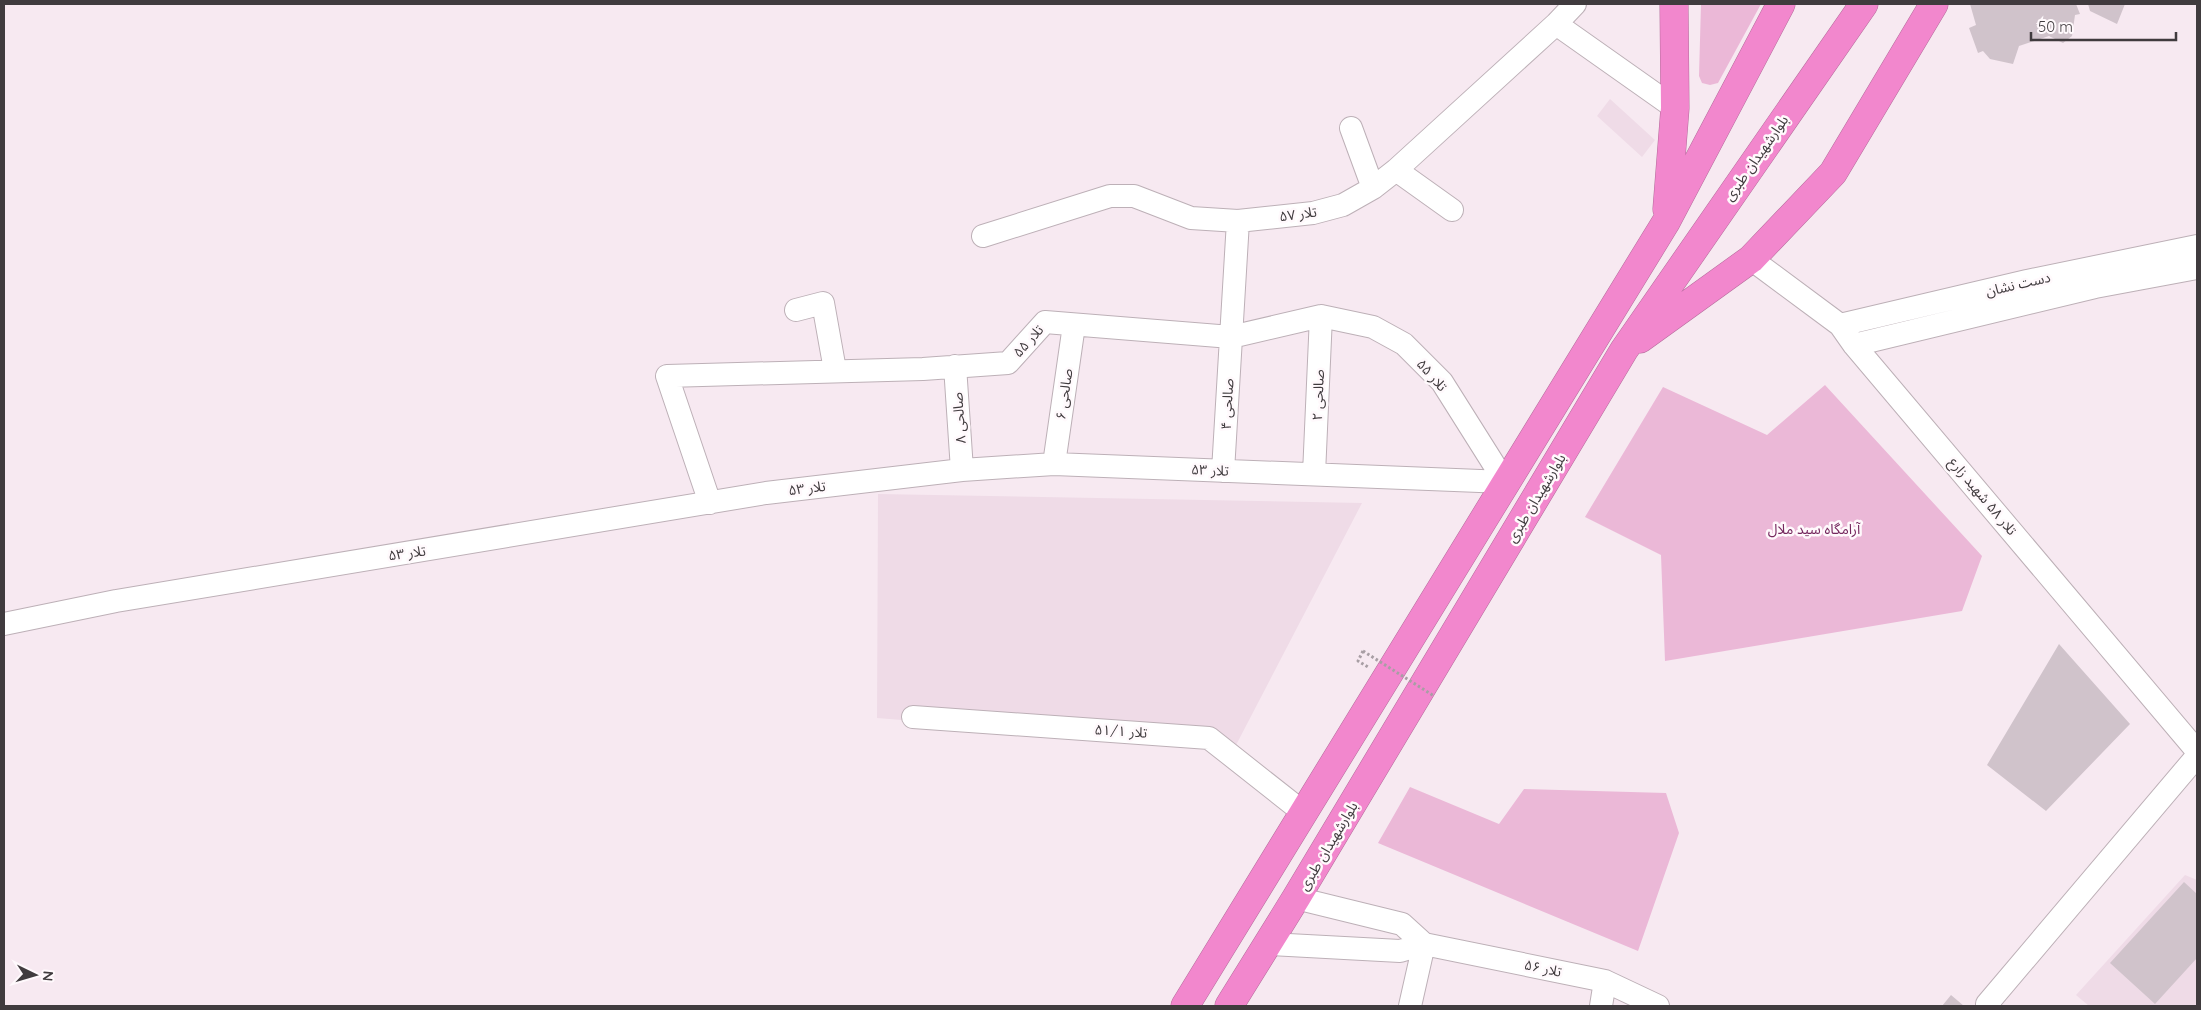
<svg xmlns="http://www.w3.org/2000/svg" width="2201" height="1010" viewBox="0 0 2201 1010" font-family="Quicksand,'Noto Sans Arabic',sans-serif">
<style>
.built{fill:#efdbe7}
.green{fill:#ebb8d7}
.building{fill:#d0c3cb}
.lines{fill:none;stroke-linecap:round;stroke-linejoin:round}
.minor-casing{stroke:#bdb0b7;stroke-width:24}
.highway-casing{stroke:#b46c9b;stroke-width:29}
.path{stroke:#a89ea4;stroke-width:3;stroke-dasharray:2.5 2.5;stroke-linecap:butt}
.minor{stroke:#fff;stroke-width:22}
.highway{stroke:#f287cd;stroke-width:28}
.path-bridge{stroke:#a89ea4;stroke-width:3;stroke-dasharray:2.5 2.5;stroke-linecap:butt}
.labels{text-anchor:middle;stroke-width:5;stroke-linejoin:round;paint-order:stroke}
.street-label{font-size:14px;fill:#403b3e;stroke:#fff9fc}
.park-label{font-size:14px;fill:#75275e;stroke:#fff9fc}
</style>
<rect width="100%" height="100%" fill="#f7e9f1"/>
<path class="built" d="M1610,99L1655,140L1642,157L1597,116Z
M878,494L1362,503L1235,747L877,718Z
M2185,875L2197,880V1006H2089L2076,995Z"/>
<path class="green" d="M1701,4H1761L1718,83L1710,85L1702,83L1699,76Z
M1825,385L1982,556L1962,611L1665,661L1661,555L1585,517L1663,387L1767,435Z
M1410,787L1499,824L1524,789L1666,793L1679,833L1638,951L1378,843Z"/>
<path class="building" d="M1970,4H2076L2080,14L2075,15L2072,36L2063,43L2049,36L2019,46L2013,64L1990,59L1983,51L1978,53L1969,28L1976,25Z
M2088,4H2125L2117,24L2090,11Z
M2059,644L2130,724L2046,811L1987,765Z
M2184,882L2197,894V958L2155,1004L2110,963Z
M1951,995L1964,1006H1942Z"/>
<g class="lines">
<g class="minor-casing">
<path id="minor" d="M1556,24L1675,108
M1351,128L1373,188
M1396,170L1452,210
M983,236L1110,196H1134L1191,218L1238,221L1313,213L1343,205L1373,188L1396,170L1556,24L1575,4
M1751,259L1840,325L1854,345L2197,751
M796,310L823,303L835,370
M1840,325L2027,281L2197,246
M1854,345L2095,287L2197,268
M955,366L962,470
M1054,464L1074,325
M1223,471L1238,221
M1314,474L1321,316
M710,503L667,376L923,369L1008,363L1045,322L1231,337L1321,316L1373,327L1404,344L1442,382L1505,482
M4,624L116,601L766,493L962,470L1054,464L1505,482
M913,717L1209,738L1304,813
M1296,898L1402,924L1424,944
M1269,944L1400,951L1424,944L1605,981L1658,1006
M1410,1006L1424,944
M1601,1006L1605,981
M1990,1006L1987,1004L2197,756"/>
</g>
<g class="highway-casing">
<path id="highway" d="M1667,209L1675,108L1674,4
M1640,339L1751,259L1833,173L1934,4
M1185,1006L1666,222L1781,4
M1229,1006L1296,898L1624,350L1864,4"/>
</g>
<path class="path" d="M1363,651L1358,661L1368,667"/>
<use href="#minor" class="minor"/>
<use href="#highway" class="highway"/>
<path class="path-bridge" d="M1363,651L1434,696"/>
</g>
<g class="labels">
<g class="street-label">
<text transform="translate(1756 158) rotate(-55)" y="5">بلوارشهیدان طبری</text>
<text transform="translate(1298 214) rotate(-8)" y="5">تلار ۵۷</text>
<text transform="translate(2018 284) rotate(-13)" y="5">دست نشان</text>
<text transform="translate(1028 341) rotate(-48)" y="5">تلار ۵۵</text>
<text transform="translate(1432 375) rotate(48)" y="5">تلار ۵۵</text>
<text transform="translate(1064 394) rotate(-82)" y="5">صالحی ۶</text>
<text transform="translate(1318 395) rotate(-88)" y="5">صالحی ۲</text>
<text transform="translate(1227 404) rotate(-87)" y="5">صالحی ۴</text>
<text transform="translate(959 418) rotate(-94)" y="5">صالحی ۸</text>
<text transform="translate(1210 470) rotate(2)" y="5">تلار ۵۳</text>
<text transform="translate(807 488) rotate(-7)" y="5">تلار ۵۳</text>
<text transform="translate(1983 496) rotate(50)" y="5">تلار ۵۸ شهید زارع</text>
<text transform="translate(1536 498) rotate(-59)" y="5">بلوارشهیدان طبری</text>
<text transform="translate(407 553) rotate(-8)" y="5">تلار ۵۳</text>
<text transform="translate(1121 731) rotate(4)" y="5">تلار ۵۱/۱</text>
<text transform="translate(1328 846) rotate(-59)" y="5">بلوارشهیدان طبری</text>
<text transform="translate(1543 968) rotate(12)" y="5">تلار ۵۶</text>
</g>
<g class="park-label">
<text x="1814" y="534">آرامگاه سید ملال</text>
</g>
</g>
<rect width="2201" height="1010" fill="none" stroke="#403b3e" stroke-width="10"/>
<g transform="translate(35 975) rotate(95)" stroke="#fff9fc" stroke-width="4" paint-order="stroke">
<path d="M0-4L9 19L0 12L-9 19Z" fill="#403b3e"/>
<text y="-8" font-size="14" font-weight="bold" text-anchor="middle" fill="#403b3e">N</text>
</g>
<path d="M2031 32v8h145v-8" fill="none" stroke="#403b3e" stroke-width="2.5"/>
<text x="2038" y="32" font-size="15" fill="#403b3e" stroke="#fff9fc" stroke-width="4" paint-order="stroke">50 m</text>
</svg>
